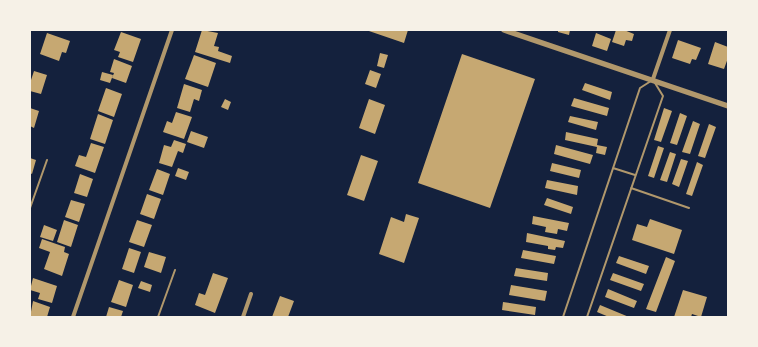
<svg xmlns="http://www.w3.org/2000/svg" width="758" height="347" viewBox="0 0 758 347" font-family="'Golos Text',sans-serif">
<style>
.building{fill:#c6a872}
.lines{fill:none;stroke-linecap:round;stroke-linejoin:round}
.service{stroke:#b1986c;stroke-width:2}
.minor{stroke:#b1986c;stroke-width:4}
.tertiary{stroke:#b1986c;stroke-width:5.5}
</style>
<rect width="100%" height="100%" fill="#14213d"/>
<path class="building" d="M202,30L218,33L214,46L219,47L218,51L232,56L230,63L195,52Z
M366,30H408L404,43Z
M558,30H570L569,35L558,32Z
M616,30H624L634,34L632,41L626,40L624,46L612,42Z
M121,32L141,39L133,62L118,57L120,52L114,50Z
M47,33L70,41L66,53L62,52L59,61L40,54Z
M596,33L611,39L607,51L592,46Z
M678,40L701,48L696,60L692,59L690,64L672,58Z
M715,42L728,47V58L724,69L708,64Z
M380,53L388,55L384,68L377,66Z
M462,54L535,79L490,208L418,183Z
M194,55L216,63L208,87L185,79Z
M114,59L132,66L126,83L112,78L114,73L110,72Z
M370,70L381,74L376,88L365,84Z
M34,71L47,75L41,94L30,91V83Z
M102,72L113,75L110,83L100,80Z
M585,83L612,92L610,100L582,90Z
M184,84L202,90L199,101L194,99L190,112L177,108Z
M106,88L122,94L114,117L98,111Z
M574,98L609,108L607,116L571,106Z
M225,99L231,102L228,110L221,107Z
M369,99L385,105L375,134L359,128Z
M30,108L39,111L34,128L30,126Z
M664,108L672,111L661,142L654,140Z
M176,112L192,117L184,139L163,132L167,121L172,123Z
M680,113L687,116L677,145L670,143Z
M98,114L113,120L105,144L90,139Z
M570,116L598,122L596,130L568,122Z
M693,121L700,124L690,154L682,152Z
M709,124L716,127L705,158L698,156Z
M191,131L208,137L204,148L187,142Z
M566,132L598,139L597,145L607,147L605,155L596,153L597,147L565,140Z
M174,140L186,144L183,153L178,151L172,167L159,163L164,145L171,147Z
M91,143L104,147L95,173L75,166L79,155L86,157Z
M556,145L593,155L590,164L554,154Z
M658,146L664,148L654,178L648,176Z
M670,152L676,154L667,182L660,180Z
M361,155L378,161L364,201L347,195Z
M30,158L36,160L32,174L30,173Z
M681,159L688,161L679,187L672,184Z
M697,162L703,165L692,196L686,194Z
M552,163L581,170L579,178L550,171Z
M178,168L189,172L186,180L175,176Z
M157,169L170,174L163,195L149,190Z
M80,174L93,179L87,197L74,193Z
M547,180L578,186L577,195L545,188Z
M147,194L161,199L154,219L140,214Z
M547,198L573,207L571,214L544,205Z
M71,200L85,204L79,222L65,217Z
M406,214L419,218L404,263L379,254L391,217L404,222Z
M533,216L569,223L567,231L558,229L557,234L545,232L546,227L532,224Z
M650,219L682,230L674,254L632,240L637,224L647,227Z
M64,220L78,225L71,247L57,242Z
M137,220L152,225L144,247L129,242Z
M44,225L57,230L53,241L40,237Z
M527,233L565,241L563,248L556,247L555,250L548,249V246L526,242Z
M42,239L65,247L64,252L69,254L62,276L44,269L50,252L39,248Z
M129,248L141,252L134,273L122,269Z
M523,250L556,256L554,264L521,258Z
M149,252L166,257L161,273L144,267Z
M619,256L649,266L646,274L616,263Z
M666,257L675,261L656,312L646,309Z
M516,268L548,273L547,281L514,276Z
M213,273L228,278L215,313L195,305L199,293L205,295Z
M613,273L644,284L641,291L610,280Z
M33,278L57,286L52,303L38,299L40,293L30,290Z
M119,280L133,285L126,307L111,302Z
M141,281L152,285L150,292L138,288Z
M511,285L547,291L545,301L509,295Z
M608,289L637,301L634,308L605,297Z
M683,290L707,297L701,317L692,314L691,317H674Z
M280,296L294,301L288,317H272Z
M33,301L50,307L47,317H30Z
M503,302L536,307L535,315L502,310Z
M600,305L629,317H609L597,312Z
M109,307L123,311L121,317H106Z"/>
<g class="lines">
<path class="service" d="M613,168L635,175
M631,188L689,208
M30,208L47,160
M158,317L175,270
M563,317L640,88L651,81
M587,317L663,96L655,83"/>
<path class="minor" d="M653,79L670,30
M73,317L172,30
M243,317L251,294"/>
<path class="tertiary" d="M504,30L728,106"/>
</g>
<rect width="758" height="347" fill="none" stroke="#f6f1e7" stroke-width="62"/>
</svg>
